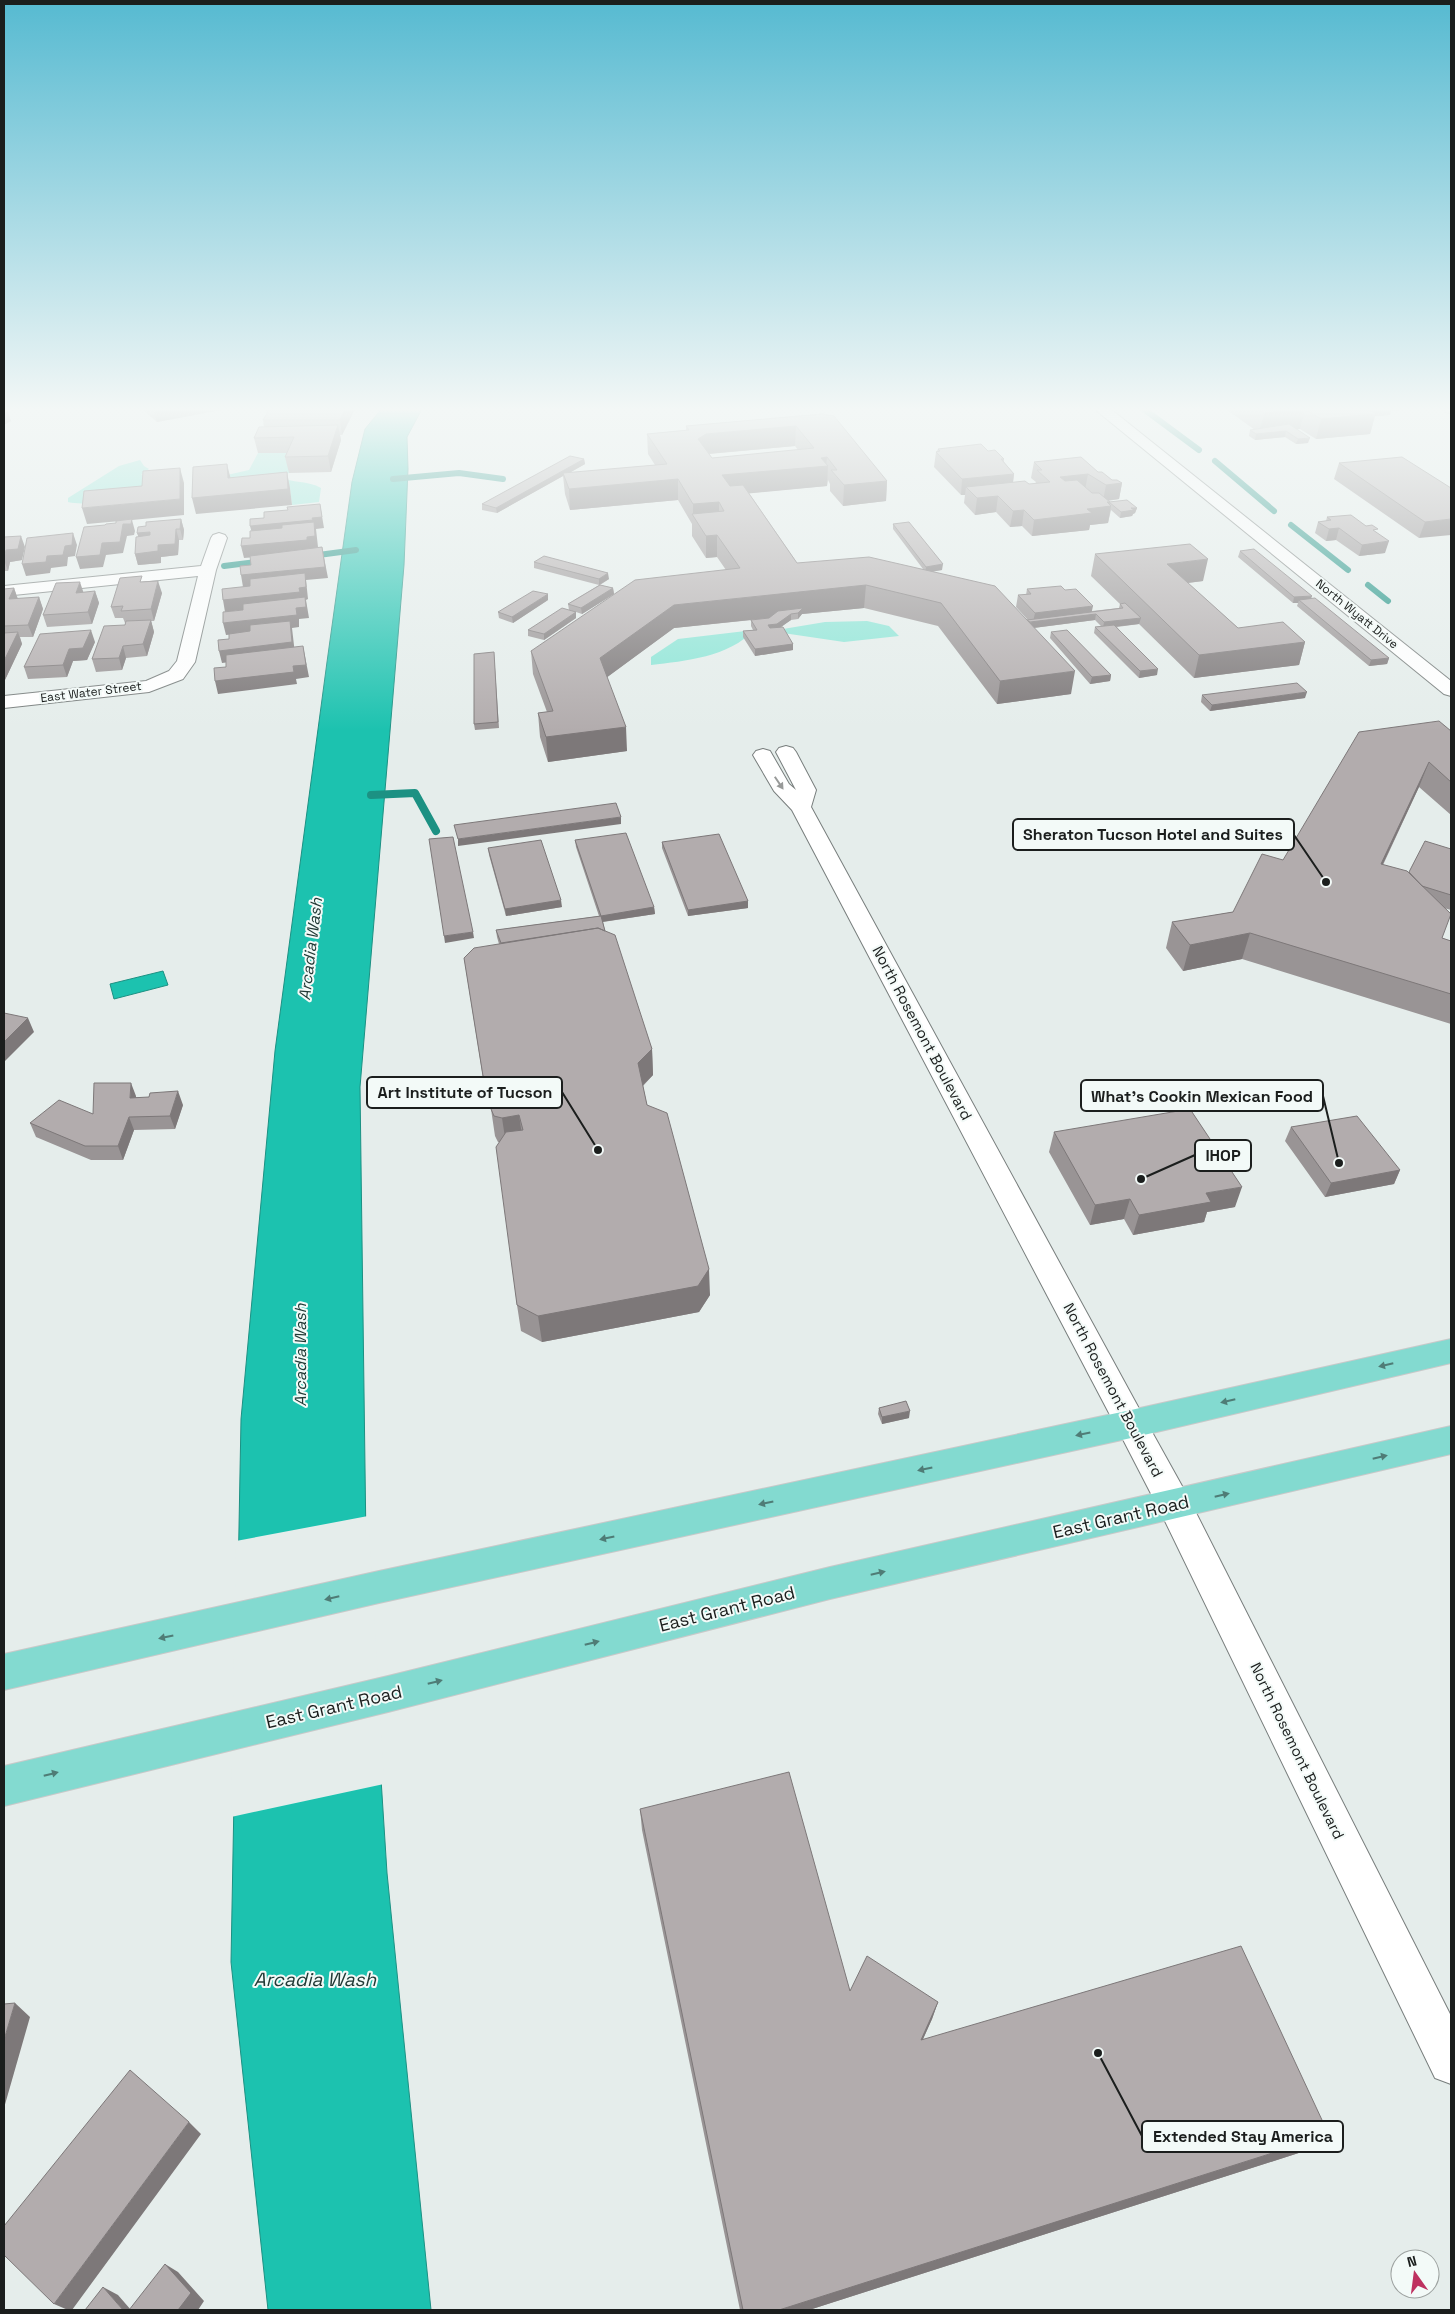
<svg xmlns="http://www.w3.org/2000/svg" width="1455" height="2314" viewBox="0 0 1455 2314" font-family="'Space Grotesk',sans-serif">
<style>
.green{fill:#8be5d6}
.water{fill:#1cc2af;stroke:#1c9183}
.pier{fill:#e5edeb}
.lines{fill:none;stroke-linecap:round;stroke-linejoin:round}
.stream-far1{stroke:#1c9183;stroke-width:6}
.stream{stroke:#1c9183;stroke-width:8}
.minor-casing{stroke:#787e7d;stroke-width:2}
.tertiary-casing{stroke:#787e7d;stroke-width:2}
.primary-casing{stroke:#c8c9c9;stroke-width:2}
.minor{fill:#fff;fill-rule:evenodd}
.tertiary{fill:#fff;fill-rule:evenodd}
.primary{fill:#83dad0;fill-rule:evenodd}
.wall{fill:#999495;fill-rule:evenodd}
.shaded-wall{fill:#7d7879}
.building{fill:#b2acad;stroke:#7d7879;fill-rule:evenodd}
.oneway{fill:#989a99}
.oneway2{fill:#4f7c76}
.labels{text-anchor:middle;stroke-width:4;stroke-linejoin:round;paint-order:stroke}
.far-street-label{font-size:12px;fill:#1b1e1d;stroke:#f3faf8}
.street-label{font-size:15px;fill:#1b1e1d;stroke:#f3faf8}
.water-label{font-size:16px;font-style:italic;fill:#223a36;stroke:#f3faf8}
.near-street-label{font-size:18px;fill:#1b1e1d;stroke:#f3faf8}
.near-water-label{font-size:19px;font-style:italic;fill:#223a36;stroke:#f3faf8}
.leader{fill:none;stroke:#1b1e1d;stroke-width:2}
.callout-dot{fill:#1b1e1d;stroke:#f3faf8;stroke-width:2}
.callout{fill:#f3faf8;stroke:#1b1e1d;stroke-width:2}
.callout-label{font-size:16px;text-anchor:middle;font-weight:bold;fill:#1b1e1d}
</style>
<rect width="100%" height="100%" fill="#e5edeb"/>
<path class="green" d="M297,452L289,473L280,476C292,484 308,480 321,488L319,502L292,505L290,488L196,482L249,470L258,453Z
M140,460L144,466L149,469L141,475L165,478C136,489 99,509 68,502V498L119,466Z
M867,621L889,626L899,636L844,642L783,633L777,630L825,622Z
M754,630C729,657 685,661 651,665V657L678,639Z"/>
<path class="water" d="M383,407H423L407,437L408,469L404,565L360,1087L366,1543L387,1873L431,2310H268L231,1962L241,1419L275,1051L327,662L352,482L365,429Z
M163,971L168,985L114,999L110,984Z"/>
<path class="pier" d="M368,1516L384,1784L231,1817L236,1541Z"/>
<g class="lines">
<path class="stream-far1" d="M1141,407L1199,450
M1215,461L1274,511
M393,479L459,473L503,479
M1291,525L1348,570
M311,556L356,550
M224,566L265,561
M1368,585L1388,601"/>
<path class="stream" d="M371,795L415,793L436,831"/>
<g class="minor-casing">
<path id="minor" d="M1092,407H1108L1451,681V696L1444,694Z
M1442,407H1451V413L1446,412Z
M219,533L225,535L227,538L216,570L195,662L183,679L149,692L4,708V696L146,681L169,671L177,661L198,576L4,596V586L201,566L211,538L213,535Z
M786,746L793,748L796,752L816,790L811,807L1142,1414L1147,1424L1142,1434L1131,1438L1120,1434L792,810L774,791L753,755L756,751L763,749L770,751L789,784L796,790L776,752L779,748Z"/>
</g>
<g class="tertiary-casing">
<path id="tertiary" d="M1131,1410L1142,1414L1187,1495L1451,2016V2084L1435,2078L1163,1517L1115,1424L1120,1414Z"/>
</g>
<g class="primary-casing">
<path id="primary" d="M1451,1339V1363L1131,1438L379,1603L4,1690V1654L379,1571L1131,1410Z
M1451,1426V1454L830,1599L388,1712L4,1806V1766L388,1676L830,1567Z"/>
</g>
<use href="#minor" class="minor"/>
<use href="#tertiary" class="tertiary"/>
<use href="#primary" class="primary"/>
</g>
<path class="wall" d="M8,407H23L22,409L9,410Z
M143,407H230L231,408L157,422L144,411Z
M356,407L342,435H340L341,440L331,472L289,473L285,457L287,453H258L254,438L264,427L263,420L306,408Z
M1223,407H1412V409L1391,411L1390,415L1375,416L1370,434L1316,439L1300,429H1296L1308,443L1296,444L1285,437L1255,440L1249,436L1250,430H1255Z
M822,414L887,481L886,501L843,506L830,491V484L828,480L827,486L749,493L797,563L923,569L893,529V524L942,570L933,571L1027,620H1028L1016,607L1018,595H1026L1027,589L1065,590L1092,611L1119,608L1120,604L1091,576L1095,554L1203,581L1188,583L1238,628L1305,642L1299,665L1194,678L1139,624L1117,627L1157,675L1139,678L1094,633L1095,627L1101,626L1095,620L1034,628L1071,694L997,704L938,626L864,608L802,614L798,619L791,620L780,627L793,644V650L755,656L743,637V631L753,630L751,626V620L770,618L674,628L607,677L627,751L548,762L540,737L538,713L547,712L533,674L531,651L726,570L717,557L706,558L692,536V524L678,500L570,510L565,494L563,476L497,513L482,510V504L584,459L585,464L569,473L655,465L648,454L647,434L686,430V426ZM795,446L798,450L712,458L709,454Z
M938,449L988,451L1004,459V462L1014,474L1013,482L1029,484H1035L1036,482L1031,478L1034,462L1098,472L1112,480L1122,483L1119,499L1108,501L1110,502L1137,508L1135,513L1133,514L1132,516L1120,518L1111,510L1108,523L1090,525L1089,530L1032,536L1022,526L1010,527L996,512L975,515L964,503L965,495H961L934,467L936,452L937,451Z
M1339,463L1451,488L1419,538L1334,479Z
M1327,517L1377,533L1385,553L1359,556L1336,540L1326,541L1315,533L1318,522L1326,521Z
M181,519L184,530L183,540H179L178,555L161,557V563L138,565L135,554L139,537L137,533L146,526Z
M4,537L22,560L10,562L8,571H4Z
M1240,551L1311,599L1389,658L1387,664L1369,666L1297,606L1298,603H1293L1238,557Z
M534,562L609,579L600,585L613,588L614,594L582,614L576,612V618L544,640L528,636V630L569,610L568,604L599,585L534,568Z
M144,582L162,593L154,621H151L154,632L147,656L126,658L122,670L96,672L92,659L125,625V623L123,618H115L111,607Z
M14,588L18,599L39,597L43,609L33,637H20L22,644L4,682V589Z
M95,591L99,603L92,624L47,627L43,615Z
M548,600L513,623L499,618L498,612Z
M1051,632L1111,675L1110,681L1090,684L1050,638Z
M95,642L87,660L73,661L67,677L28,679L24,667Z
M494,652L499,728L475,730L474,724Z
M1202,695L1305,698L1210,711L1201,702Z
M1451,731V815L1419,787L1383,865L1409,873L1451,849V910L1444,908L1442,938L1451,941V1024L1242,959L1183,971L1166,948L1172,922L1233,912L1283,860Z
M575,840L654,907L655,914L603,922L605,931L652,1049L653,1075L643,1086L647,1105L710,1295L699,1312L542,1342L521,1331L517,1305L499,1142H498L495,1136L491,1109L492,1105L487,1103L464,958L499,944L497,937L496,930L599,916L576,847Z
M662,842L748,901V908L688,916L662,848Z
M488,848L562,907L506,916L489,855Z
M136,1096V1097L183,1105L175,1129L134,1130L123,1160H91L36,1137L30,1123L93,1114Z
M1291,1127L1400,1170L1394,1184L1325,1197L1285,1141Z
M1054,1132L1235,1207L1207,1212L1204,1222L1133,1235L1124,1219L1090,1225L1049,1152Z
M879,1408L909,1418L882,1424L878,1414Z
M640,1809L850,1991L938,2002L932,2019L923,2039L1311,2149L809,2310H740L642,1830Z"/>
<path class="shaded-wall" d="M180,407H230L231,408L157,422L154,412Z
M346,407H356L342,435L340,420Z
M1358,407H1412V409L1391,411L1390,415L1375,416L1370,434L1316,439L1321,419Z
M1305,409L1300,429L1259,433L1264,413Z
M8,411L11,421L4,425V413Z
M338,425L341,440L331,472L328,456Z
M796,426L795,446L706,454L698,439L706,434Z
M1286,431L1285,437L1255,440L1256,434Z
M1310,438L1308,443L1296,444L1298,439Z
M827,457L826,466H828L827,486L722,496V475Z
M584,459L585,464L564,476L563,473V476L497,513L496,508Z
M227,464L231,480L228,478Z
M180,468L184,483V515L132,520L135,531L134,535L127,536L123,553L106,555L103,567L80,569L76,557L102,543L123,524L131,520L87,524L82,508L180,499Z
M287,472L290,488L292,505L196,514L192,498Z
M1014,474L1012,490L966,487L965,495H961L962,479Z
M1088,474L1085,490L1058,493L1060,477Z
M678,479V500L570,510L569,489Z
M887,481L886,501L843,506L844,485Z
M1122,483L1119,499L1103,501L1106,485Z
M998,496L996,512L975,515L977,498Z
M719,502V523L693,516V504Z
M1107,502H1110L1109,506H1111L1108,523L1090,525L1089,530L1032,536L1034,520L1087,509Z
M320,504L324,528L316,529L318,547L310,552L244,558L241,546L253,537L250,526L312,518Z
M1131,508H1137L1135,513L1133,514L1132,516L1120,518L1121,512Z
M1024,510L1022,526L1010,527L1013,511Z
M181,519L184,530L183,540L180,529Z
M1451,519V535L1419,538L1425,522Z
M1339,528L1336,540L1326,541L1329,529Z
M176,529L179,540L178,555L161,557V563L138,565L135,554L158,545Z
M150,532L153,543L141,544L137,533Z
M73,533L77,545L75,556L68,557L67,566L51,568L50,573L26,576L22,564L47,556L65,546Z
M717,535V557L706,558V536Z
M21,536L25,547L22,560L10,562L8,571L4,560L6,550Z
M1389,541L1385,553L1359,556L1362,545Z
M322,547L328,578L306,580L308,599L306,600L309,618L299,619V627L292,628L295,654L222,663L219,651L291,628L226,635L223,623L296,608L302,603L225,612L223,600L243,587L241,575Z
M1208,559L1203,581L1162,586L1167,564Z
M943,564L942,570L925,573L926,567Z
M608,573L609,579L599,585V579Z
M158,581L162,593L154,621L151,609Z
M80,582L84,594L76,593Z
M866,585L864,608L802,614L798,619V613L791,614V620L777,630L767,631L768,625L788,616L674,628L602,681L600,658L674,605Z
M14,588L18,600L9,599Z
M613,588L614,594L582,614L581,608Z
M95,591L99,603L92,624L88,612Z
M548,594V600L513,623L512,617Z
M1312,596L1310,602L1299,600L1298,603H1293L1294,597Z
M39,597L43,609L33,637L28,625Z
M1093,606L1091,615L1096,614L1095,620L1017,630L1018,624L1033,622L1035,613Z
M576,612V618L544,640V634Z
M1141,618L1139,624L1103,628L1104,622Z
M151,620L154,632L147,656L143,644Z
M91,630L95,642L87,660L73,661L67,677L63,665L69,649Z
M18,632L22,644L4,682V661Z
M1305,642L1299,665L1194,678L1199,655Z
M793,644V650L755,656V649Z
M123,646L126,658L122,670L119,658Z
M303,646L309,677L296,679L297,684L218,694L215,681L293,666Z
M1389,658L1387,664L1369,666L1371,660Z
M1158,669L1157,675L1139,678L1140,671Z
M1075,671L1071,694L997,704L1000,681Z
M1111,675L1110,681L1090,684L1092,677Z
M1307,692L1305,698L1210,711L1212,705Z
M626,727L627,751L548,762L546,737Z
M1429,762L1419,787L1371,889L1381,864Z
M621,817V824L458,846V839Z
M561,900L562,907L506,916L505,909Z
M748,901V908L688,916V910Z
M654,907L655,914L601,922V916Z
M473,932L474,938L445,943L444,936Z
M1250,933L1242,959L1183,971L1190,945Z
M28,1018L34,1032L4,1062V1042Z
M652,1049L653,1075L639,1089L638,1063Z
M513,1082L516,1108L502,1110L498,1084Z
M131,1083L136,1096L135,1111L130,1098Z
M178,1091L183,1105L175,1129L170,1116Z
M519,1115L523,1142L506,1144L502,1118Z
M129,1117L134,1130L123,1160L118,1146Z
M1400,1170L1394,1184L1325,1197L1331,1183Z
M1242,1187L1235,1207L1207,1212L1204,1222L1133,1235L1139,1215L1206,1193Z
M1130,1199L1124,1219L1090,1225L1095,1205Z
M709,1269L710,1295L699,1312L542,1342L538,1316Z
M910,1411L909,1418L882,1424V1417Z
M938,2002L932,2019L915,2057L921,2040Z
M15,2003L30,2017L4,2108V2040Z
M189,2122L201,2134L72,2310H68L54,2304Z
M1329,2135L1311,2149L809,2310H779Z
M165,2264L178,2272L204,2301L198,2310H178Z
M103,2287L118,2295L131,2310H123Z"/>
<path class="building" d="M149,407H180L154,412Z
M307,407H346L340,420H263L270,408H306Z
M1256,407H1364L1376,414L1321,419L1305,409L1264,413Z
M822,414L834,416L887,481L844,485L831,470H837L827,457L821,458L828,466L722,475L730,486L743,485L797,563L869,557L995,586L1075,671L1000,681L941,603L866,585L674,605L600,658L626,727L546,737L538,713L553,711L531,651L635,580L740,568L717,535L706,536L692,514L724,511L719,502L693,504L678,479L569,489L563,473L667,464L647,434L689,430L686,426ZM796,426L814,448L712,458L698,439L706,434Z
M1289,424L1310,438L1298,439L1286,431L1256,434L1250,430Z
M338,425L328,456L285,457L294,437L254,438L259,427Z
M981,444L988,451L995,450L1004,459H1001L1014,474L962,479L936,452L940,451L938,449Z
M570,456L584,459L496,508L482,504Z
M1081,457L1098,472H1102L1112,480H1117L1122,483L1106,485L1088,474L1060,477L1065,481L1077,480L1092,493H1099L1110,502H1107L1111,506L1087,509L1092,513L1034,520L1024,510L1013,511L998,496L977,498L966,487L1025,481L1029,484L1050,482L1037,470H1042L1034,462Z
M1402,457L1451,488V519L1425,522L1339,463Z
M227,464L228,478L287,472L288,489L192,498L193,467Z
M180,468V499L82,508L84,491L142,486L143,471Z
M1127,500L1137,508H1131L1134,510L1121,512L1109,502Z
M320,504L322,517L312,518L313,520L250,526V519L264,518V512L288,510L287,507Z
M1351,515L1366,526L1372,525L1378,529L1373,530L1389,541L1362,545L1339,528L1329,529L1318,522L1331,520L1327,517Z
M132,519L131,524H123L120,542L102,543L100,555L76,557L84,527L105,525L106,524L116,523V521Z
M181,519L180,529H176L175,544L158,545V551L135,554L136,537L150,535V532L137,533L138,527L146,526V522Z
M314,522L315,536L307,537V540L241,546L242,538H250V531L282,528V525Z
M909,522L943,564L926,567L893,524Z
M73,533L72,545L65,546L63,555L47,556L46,562L22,564L27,538Z
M21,536L18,549L6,550L4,560V537Z
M1190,544L1208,559L1167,564L1238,628L1283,622L1305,642L1199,655L1095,554Z
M322,547L325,567L241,575L240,566L251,565L250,556Z
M1254,549L1312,596L1294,597L1240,551Z
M544,556L608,573L599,579L534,562Z
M305,573L306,587L299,588L300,592L223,600L222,589L250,586V579Z
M142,576L140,582L158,581L151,609L121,611L123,606L111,607L120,578Z
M80,582L76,593L95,591L88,612L43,615L56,583Z
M600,585L613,588L581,608L568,604Z
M1061,586L1065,590L1076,589L1093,606L1035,613L1018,595L1031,594L1027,589Z
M14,588L9,599L39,597L28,625L4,626V589Z
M533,591L548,594L512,617L498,612Z
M305,597L306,607L296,608L297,615L223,623V612L243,610V604Z
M1315,598L1389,658L1371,660L1299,600Z
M1125,603L1141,618L1104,622L1096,614L1030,622L1027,620L1123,608L1120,604Z
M562,608L576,612L544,634L528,630Z
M803,608L798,613L791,614L777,624L768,625L770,628L783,627L793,644L755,649L743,631L757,630L751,620L769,618L778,611Z
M151,620L143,644L123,646L119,658L92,659L104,626L125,625L126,621Z
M290,621L292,642L219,651L218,640L229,639V634L250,631V625Z
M1114,625L1158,669L1140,671L1095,627Z
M91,630L83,648L69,649L63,665L24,667L40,634Z
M1067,630L1111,675L1092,677L1051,632Z
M18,632L4,661V633Z
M303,646L306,665L293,666L294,672L215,681L214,668L226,667V655Z
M494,652L498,722L474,724V654Z
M1297,683L1307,692L1212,705L1202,695Z
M1439,721L1451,731V782L1429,762L1381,864L1407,871L1451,914L1442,938L1451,941V994L1250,933L1190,945L1172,922L1233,912L1262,854L1283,860L1359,732Z
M616,803L621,817L458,839L454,825Z
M626,833L654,907L601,916L605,931L598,928L501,943L496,930L601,916L575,840Z
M719,834L748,901L688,910L662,842Z
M453,837L473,932L444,936L429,839Z
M541,840L561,900L505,909L488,848Z
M1425,841L1451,849V895L1422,886L1409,872Z
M598,928L615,935L652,1049L638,1063L647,1105L667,1113L709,1269L698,1286L538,1316L517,1305L496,1147L506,1132L523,1130L519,1115L502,1118L494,1116L491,1109L493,1104L499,1100L516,1097L513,1082L498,1084L483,1076L464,958L474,948Z
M4,1013L28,1018L4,1042Z
M94,1083H131L130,1098L149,1097L150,1093L178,1091L170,1116L129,1117L118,1146H85L30,1123L59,1100L93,1114Z
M1190,1109L1242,1187L1206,1193L1211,1202L1139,1215L1130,1199L1095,1205L1054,1132Z
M1357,1116L1400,1170L1331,1183L1291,1127Z
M906,1401L910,1411L882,1417L879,1408Z
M789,1772L850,1991L867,1956L938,2002L921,2040L1241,1946L1329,2135L779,2310H743L640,1809Z
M15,2003L4,2040V2004Z
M130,2070L189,2122L54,2304L4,2255V2226Z
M165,2264L191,2293L178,2310H129Z
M103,2287L123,2310H85Z"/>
<defs><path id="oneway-solid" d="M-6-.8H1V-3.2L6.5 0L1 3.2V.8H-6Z" transform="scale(1.25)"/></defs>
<use class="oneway" href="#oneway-solid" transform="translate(779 783) rotate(56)"/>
<g class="oneway2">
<use href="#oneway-solid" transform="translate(1386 1365) rotate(167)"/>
<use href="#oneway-solid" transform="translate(1228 1401) rotate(167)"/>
<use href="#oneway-solid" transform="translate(1083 1434) rotate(168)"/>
<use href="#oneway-solid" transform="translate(1380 1457) rotate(-13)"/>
<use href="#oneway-solid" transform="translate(925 1469) rotate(168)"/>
<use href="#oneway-solid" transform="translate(1222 1495) rotate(-13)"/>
<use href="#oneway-solid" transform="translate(766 1503) rotate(168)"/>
<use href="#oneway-solid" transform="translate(607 1538) rotate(168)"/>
<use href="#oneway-solid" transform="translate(878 1573) rotate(-13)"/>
<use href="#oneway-solid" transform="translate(332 1598) rotate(167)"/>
<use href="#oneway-solid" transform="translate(166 1637) rotate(168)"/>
<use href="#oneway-solid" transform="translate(592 1643) rotate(-14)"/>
<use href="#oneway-solid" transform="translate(435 1682) rotate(-14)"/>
<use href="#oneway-solid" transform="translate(51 1774) rotate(-14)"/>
</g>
<linearGradient id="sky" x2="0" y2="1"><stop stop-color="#56bad1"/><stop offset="0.56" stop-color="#f3f7f6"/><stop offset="1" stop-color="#f3f7f6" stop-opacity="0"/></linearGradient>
<rect width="1455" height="731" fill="url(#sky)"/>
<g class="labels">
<g class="far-street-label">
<text transform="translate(1357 614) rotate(39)" y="4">North Wyatt Drive</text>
<text transform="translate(91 692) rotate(-7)" y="4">East Water Street</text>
</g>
<g class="street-label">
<text transform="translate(922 1033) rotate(62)" y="5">North Rosemont Boulevard</text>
<text transform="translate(1113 1390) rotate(62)" y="5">North Rosemont Boulevard</text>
<text transform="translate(1297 1751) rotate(64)" y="5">North Rosemont Boulevard</text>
</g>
<g class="water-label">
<text transform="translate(310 949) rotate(-83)" y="6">Arcadia Wash</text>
<text transform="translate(300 1355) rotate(-90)" y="6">Arcadia Wash</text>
</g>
<g class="near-street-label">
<text transform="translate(1121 1517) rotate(-13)" y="6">East Grant Road</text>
<text transform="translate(727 1609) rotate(-14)" y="6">East Grant Road</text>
<text transform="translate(334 1707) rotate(-13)" y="6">East Grant Road</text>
</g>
<g class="near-water-label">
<text x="315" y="1986">Arcadia Wash</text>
</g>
</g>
<path class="leader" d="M1326 882L1294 835M598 1150L562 1092M1339 1163L1323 1096M1141 1179L1195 1155M1098 2053L1142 2136"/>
<g class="callout-dot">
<circle cx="1326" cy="882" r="5"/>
<circle cx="598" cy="1150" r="5"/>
<circle cx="1339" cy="1163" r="5"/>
<circle cx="1141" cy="1179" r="5"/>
<circle cx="1098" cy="2053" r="5"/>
</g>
<g class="callout">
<rect x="1013" y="819" width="281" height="31" rx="5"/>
<rect x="367" y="1077" width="195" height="31" rx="5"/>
<rect x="1081" y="1080" width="242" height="31" rx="5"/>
<rect x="1195" y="1140" width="56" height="31" rx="5"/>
<rect x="1142" y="2121" width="201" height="31" rx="5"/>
</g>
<g class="callout-label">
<text x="1153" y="840">Sheraton Tucson Hotel and Suites</text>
<text x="465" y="1098">Art Institute of Tucson</text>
<text x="1202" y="1102">What’s Cookin Mexican Food</text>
<text x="1223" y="1161">IHOP</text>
<text x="1243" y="2142">Extended Stay America</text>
</g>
<rect width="1455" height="2314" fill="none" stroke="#1b1e1d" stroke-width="10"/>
<g transform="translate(1415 2274) rotate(346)"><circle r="24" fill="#f3faf8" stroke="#9da2a0"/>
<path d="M0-4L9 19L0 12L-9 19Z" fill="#be3160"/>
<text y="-8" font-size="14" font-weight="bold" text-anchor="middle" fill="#1b1e1d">N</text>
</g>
</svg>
